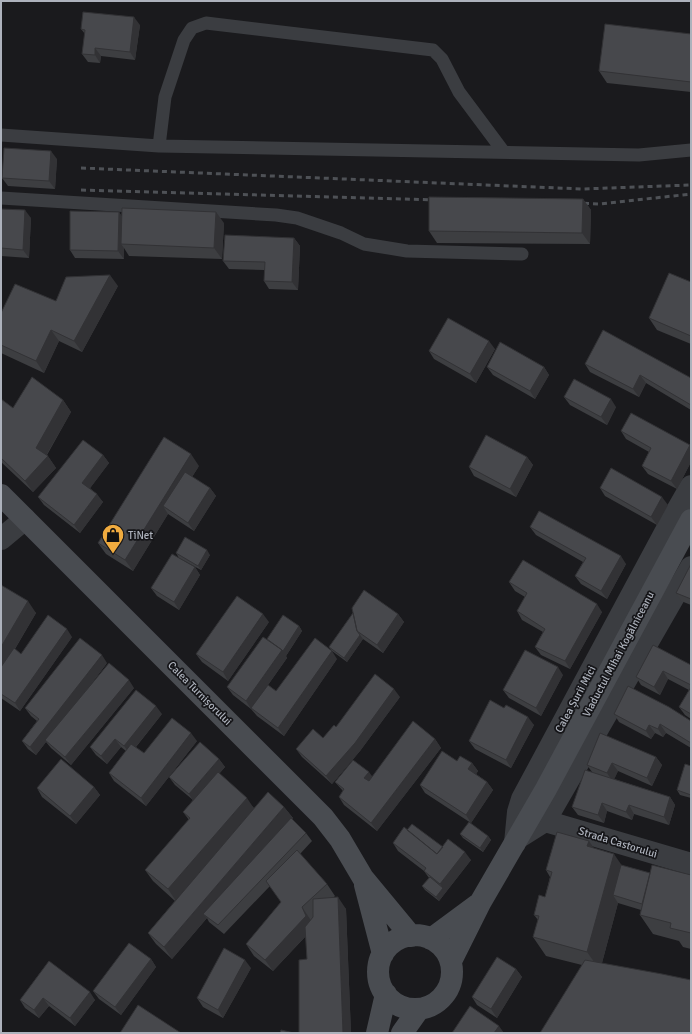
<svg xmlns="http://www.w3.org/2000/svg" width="692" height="1034" viewBox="0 0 692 1034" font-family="Signika,sans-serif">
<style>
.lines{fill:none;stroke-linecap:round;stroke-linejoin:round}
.lane{stroke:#3b3d41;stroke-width:13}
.street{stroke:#3b3d41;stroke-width:22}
.secondary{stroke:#494c51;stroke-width:22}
.rail{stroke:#4e5156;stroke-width:3;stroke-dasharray:5 4;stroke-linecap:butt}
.wall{fill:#3d3e41}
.shaded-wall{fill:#323235}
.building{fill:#47484c;stroke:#323235}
.labels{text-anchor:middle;stroke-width:3.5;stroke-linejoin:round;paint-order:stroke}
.poi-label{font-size:11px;fill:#adb2bc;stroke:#151518;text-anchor:start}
.street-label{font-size:11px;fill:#adb2bc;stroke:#151518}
</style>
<rect width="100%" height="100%" fill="#1a1a1d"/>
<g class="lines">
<path class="lane" d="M1,135L159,146L639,155L691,150
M159,146L165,97L184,40L192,28L206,23L433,50L442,59L459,92L503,151
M1,198L276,215L297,218L341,233L364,244L407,251L522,254"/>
<path class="street" d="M1,539L25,519
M545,821L691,864
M518,838L545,821L691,567
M515,843L518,812L522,799L675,514L691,486"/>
<path class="secondary" d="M1,495L323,817L340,839L363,878L411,936
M365,885L383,954
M378 972a37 37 0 1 1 74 0a37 37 0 1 1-74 0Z
M431,939L477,905
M451,961L480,903L546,789L691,520
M377,1033L386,994
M402,1033L419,1009"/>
<path class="rail" d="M81,168L583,189L691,185
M81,190L441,200
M575,203L600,204L691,194"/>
</g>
<path class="wall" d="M140,25L135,60L101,56L100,63L88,62L82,54L85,34L81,29Z
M691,34V92L607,83L599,71Z
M57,159L55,189L8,186L2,178Z
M583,199L591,210L590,244L437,243L429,231Z
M1,209L31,218L29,258L1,256Z
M119,212L122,217L224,223L222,259L129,256L124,248V259L75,258L70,250Z
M294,238L300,246L298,290L269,289L264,281V270L229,269L223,261Z
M691,282V344L657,330L649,318Z
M118,286L82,352L59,341L44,373L1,353V313L56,301Z
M495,349L476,383L434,359L429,351Z
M585,364L691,378V410L646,383L639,397L590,372Z
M487,367H544L549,375L535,399L493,375Z
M564,397L616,407L607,425L570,405Z
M1,399L13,408L63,400L71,412L47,455L56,468L33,492L1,462Z
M621,431L691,446V462L677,489L648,474L642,466L649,452L626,439Z
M103,455L109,463L90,488L103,502L80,533L44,505L38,497Z
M527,457L533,465L516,497L474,476L469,467Z
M199,466L192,477L210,488L216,496L194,531L168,514L133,571L106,554L98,543Z
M600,488L668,505L657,525L605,496Z
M530,527L626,564L607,599L581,584L575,576L583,562L536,535Z
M176,553L210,555L201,570L179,558Z
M691,564V605L681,601L676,593Z
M195,567L200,575L179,610L157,596L151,588Z
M509,582L602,612L570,669L541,655L535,647L543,632L522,620L517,611L525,597L515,591Z
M1,585L36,613L15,649L21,654L72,637L20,711L1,698Z
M353,613L398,614L404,622L383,653L363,639L347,662L332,651L329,647Z
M269,622L228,681L202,662L196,654Z
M299,626L302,631L286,656L287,658L268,685L276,691L337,659L284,736L257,716L251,709L233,695L227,687L267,639Z
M107,663L86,691L134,688L71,765L51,748L46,742L36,755L28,749L22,741L37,721L31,716L25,708Z
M691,665V719L685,715L679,707L689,690L668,679L660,695L641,685L636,677Z
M563,675L541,716L509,698L503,690Z
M400,697L360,751L332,784L302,757L296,749L323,738L336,727Z
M504,708L534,725L511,768L475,749L469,741Z
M162,714L136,747L144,753L197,741L146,806L114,781L109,773L126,751L121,747L107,764L96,755L90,747Z
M614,714L691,721V748L666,733L663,737L655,733L651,739L619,722Z
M435,739L441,748L377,831L344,805L339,797L343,791L335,782L372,777Z
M656,757L662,765L652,786L618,771L614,779L670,797L675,805L669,825L634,814L632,820L607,811L604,823L578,815L572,807L592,772L587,765Z
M219,759L225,767L219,774L254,808L284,807L293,818L292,819L306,833L312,841L300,854L327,884L335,896L333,898L346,909L351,1033H299L307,959L306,936L273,971L254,956L246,944L281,902L270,886L224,934L209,922L207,918L172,959L156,944L148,933L175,901L153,881L145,870L189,820L183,812L193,800L175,785L169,777Z
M457,761L472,763L478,771L476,774L487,782L493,790L471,823L425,793L420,785Z
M691,766V798L680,795L677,790Z
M94,787L100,795L76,824L42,797L37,788Z
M460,834L488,836L491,840L483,852L463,838Z
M393,843L443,847L471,860L439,901L425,890L422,886L429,878L424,871L398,851Z
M593,848L621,865L650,873L691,875V949L683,947L679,941L653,934L640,915L641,910L618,903L602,963L582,965L546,956L533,937L538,920L534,915L545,897L550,877L546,870Z
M151,959L156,967L121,1015L99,999L93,991Z
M49,961L95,1000L75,1026L49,1006L39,1018L25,1008L20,1000Z
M251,968L223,1018L203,1007L197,998Z
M516,969L522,977L497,1018L477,1005L472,997Z"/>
<path class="shaded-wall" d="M134,17L140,25L135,60L130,52Z
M95,48L101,56L100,63L95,55Z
M51,151L57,159L55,189L49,181Z
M583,199L591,210L590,244L582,233Z
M25,210L31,218L29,258L23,250Z
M119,212L124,220L121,244L124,248V259L118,251Z
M216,212L224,223L222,259L214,248Z
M294,238L300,246L298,290L292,282Z
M110,275L118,286L82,352L74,341Z
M51,330L59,341L44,373L36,361Z
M489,341L495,349L476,383L470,374Z
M544,367L549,375L535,399L530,391Z
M640,375L646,383L639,397L633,389Z
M611,399L616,407L607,425L601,417Z
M63,400L71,412L44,459L36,448Z
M690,445L691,446V462L677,489L671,481Z
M191,454L199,466L170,511L163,506L168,514L133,571L125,560Z
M103,455L109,463L88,491L82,483Z
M48,456L56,468L33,492L25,481Z
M527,457L533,465L516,497L510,489Z
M210,488L216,496L194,531L188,523Z
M97,494L103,502L80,533L74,525Z
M662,497L668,505L657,525L651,517Z
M207,550L210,555L201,570L198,566Z
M621,556L626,564L607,599L601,591Z
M195,567L200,575L179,610L174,602Z
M28,601L36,613L1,672V647Z
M597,604L602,612L570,669L565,661Z
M263,614L269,622L228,681L223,672Z
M398,614L404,622L383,653L377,645Z
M299,626L302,631L286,656L287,658L251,709L246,701L282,650Z
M67,629L72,637L20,711L15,703Z
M360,635L363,639L347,662L344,658Z
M332,651L337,659L284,736L278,728Z
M102,655L107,663L47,741L45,740L46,742L36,755L30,747Z
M558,667L563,675L541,716L536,708Z
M663,671L668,679L660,695L654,687Z
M129,680L134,688L71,765L65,757Z
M394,689L400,697L360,751L332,784L326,776Z
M156,706L162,714L130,754L124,746Z
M528,717L534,725L511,768L506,760Z
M660,724L666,733L663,737L658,729Z
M649,725L655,733L651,739L646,731Z
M191,733L197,741L146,806L141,798Z
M115,739L121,747L107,764L101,756Z
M435,739L441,748L377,831L371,823Z
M656,757L662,765L652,786L647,778Z
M219,759L225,767L194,802L189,794Z
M472,763L478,771L474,778L468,769Z
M612,763L618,771L613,782L607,773Z
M369,772L375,780L370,786L364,778Z
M487,782L493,790L471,823L466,815Z
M94,787L100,795L76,824L70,816Z
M670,797L675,805L669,825L664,817Z
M247,798L255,810L176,901L168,889Z
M602,803L607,811L604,823L598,815Z
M629,805L634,814L632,820L626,812Z
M284,807L293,818L208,917L203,914L207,918L172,959L164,947Z
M488,836L491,840L483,852L480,848Z
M589,841L602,860L587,846Z
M465,852L471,860L446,892L440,884Z
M614,854L627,873L613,895L618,903L600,970L587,952Z
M443,888L446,892L439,901L436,897Z
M338,897L346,909L351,1033H343Z
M302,907L310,919L314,927L273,971L265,960Z
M151,959L156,967L121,1015L115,1007Z
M245,960L251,968L223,1018L218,1010Z
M516,969L522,977L497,1018L491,1009Z
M90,992L95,1000L75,1026L70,1018Z
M43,998L49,1006L39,1018L34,1010Z
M499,1026L504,1033H494Z"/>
<path class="building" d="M83,12L134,17L130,52L95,48V55L82,54L85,30L81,29Z
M605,24L691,34V82L599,71Z
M4,148L51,151L49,181L2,178Z
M429,197L583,199L582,233L429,231Z
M122,208L216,212L214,248L121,244Z
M1,209L25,210L23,250L1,248Z
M70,211L119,212L118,251L70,250Z
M225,235L294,238L292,282L264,281L265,262L223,261Z
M669,273L691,282V336L649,318Z
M110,275L74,341L51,330L36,361L1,345V313L15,284L56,301L66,277Z
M448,318L489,341L470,374L429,351Z
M603,330L691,378V405L640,375L633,389L585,364Z
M500,342L544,367L530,391L487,367Z
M32,377L63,400L36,448L48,456L25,481L1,458V399L13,408Z
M574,379L611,399L601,417L564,397Z
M631,413L690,445L671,481L642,466L651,448L621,431Z
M486,435L527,457L510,489L469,467Z
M164,437L191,454L125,560L98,543Z
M83,440L103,455L82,483L97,494L74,525L38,497Z
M611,468L662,497L651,517L600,488Z
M185,472L210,488L188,523L163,506Z
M539,511L621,556L601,591L575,576L586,558L530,527Z
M185,537L207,550L198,566L176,553Z
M172,554L195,567L174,602L151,588Z
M523,560L597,604L565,661L535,647L545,629L517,611L527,593L509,582Z
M691,564V599L676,593Z
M1,585L28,601L1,647Z
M364,590L398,614L377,645L357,631L352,608Z
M237,596L263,614L223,672L196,654Z
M353,613L357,631L360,635L344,658L329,647Z
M48,615L67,629L15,703L1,694V667L14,648L21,654Z
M283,615L299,626L283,651L282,650L267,639Z
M263,637L282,650L246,701L227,687Z
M80,638L102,655L30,747L22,741L39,719L25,708Z
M315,638L332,651L278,728L251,708L268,685L276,691Z
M653,645L691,665V685L663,671L654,687L636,677Z
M525,650L558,667L536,708L503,690Z
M109,663L129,680L65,757L45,740Z
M375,674L394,689L355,743L326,776L296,749L313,729L323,738L334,725L336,727Z
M628,686L669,707L691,721V743L660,724L658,729L649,725L646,731L614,714Z
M691,687V714L679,707Z
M136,690L156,706L124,746L115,739L101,756L90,747Z
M490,700L504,708L506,705L528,717L506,760L469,741Z
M172,718L191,733L141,798L109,773L131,744L144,753Z
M413,721L435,739L371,823L339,797L344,789L335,782L353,760L369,772L364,778L369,781Z
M600,733L656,757L647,778L612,763L607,773L587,765Z
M200,742L219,759L189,794L169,777Z
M442,751L457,761L460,756L472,763L468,769L487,782L466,815L420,785Z
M61,759L94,787L70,816L37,788Z
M685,764L691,766V795L677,790Z
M585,770L670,797L664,817L629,805L626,812L602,803L598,815L572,807Z
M218,772L247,798L168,889L145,870L190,818L183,812Z
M268,792L284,807L164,947L148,933Z
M291,818L306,833L218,925L203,914Z
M469,822L488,836L480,848L460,834Z
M412,824L443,847L437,854L407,830Z
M404,827L437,854L448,839L465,852L440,884L424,871L426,868L393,843Z
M557,832L589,841L587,846L614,854L587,952L533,937L539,916L534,915L539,895L545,897L552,872L546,870Z
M297,850L327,884L302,907L306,916L265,960L246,944L281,902L266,881Z
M621,865L650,873L642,904L613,895Z
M652,865L691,875V933L670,928L671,923L640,915Z
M430,877L443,888L436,897L422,886Z
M338,897L343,1033H299V960L307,959L305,927L313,917V899Z
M129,943L151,959L115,1007L93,991Z
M224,948L245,960L218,1010L197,998Z
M497,957L516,969L491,1009L472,997Z
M585,960L662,974L691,980V1033H540Z
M49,961L90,992L70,1018L43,998L34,1010L20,1000Z
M138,1005L181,1033H120Z
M470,1006L499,1026L494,1033H452Z
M281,1030L294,1033H280Z"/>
<defs>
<g id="shop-pin" transform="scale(1.15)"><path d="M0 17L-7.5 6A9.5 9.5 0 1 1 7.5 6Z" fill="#f0ab3f" stroke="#151518"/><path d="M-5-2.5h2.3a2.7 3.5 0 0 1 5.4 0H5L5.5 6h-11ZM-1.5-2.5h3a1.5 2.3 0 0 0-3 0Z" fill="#111"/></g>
</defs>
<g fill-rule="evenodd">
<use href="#shop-pin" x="113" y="535"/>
</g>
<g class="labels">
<g class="poi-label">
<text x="128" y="539">TiNet</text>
</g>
<g class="street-label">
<text transform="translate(618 654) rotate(-62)" y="4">Viaductul Mihai Kogălniceanu</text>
<text transform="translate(200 693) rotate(45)" y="4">Calea Turnișorului</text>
<text transform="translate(575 699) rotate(-62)" y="4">Calea Șurii Mici</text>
<text transform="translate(618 842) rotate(17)" y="4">Strada Castorului</text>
</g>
</g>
<rect width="692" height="1034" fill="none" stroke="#adb2bc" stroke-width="4"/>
</svg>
